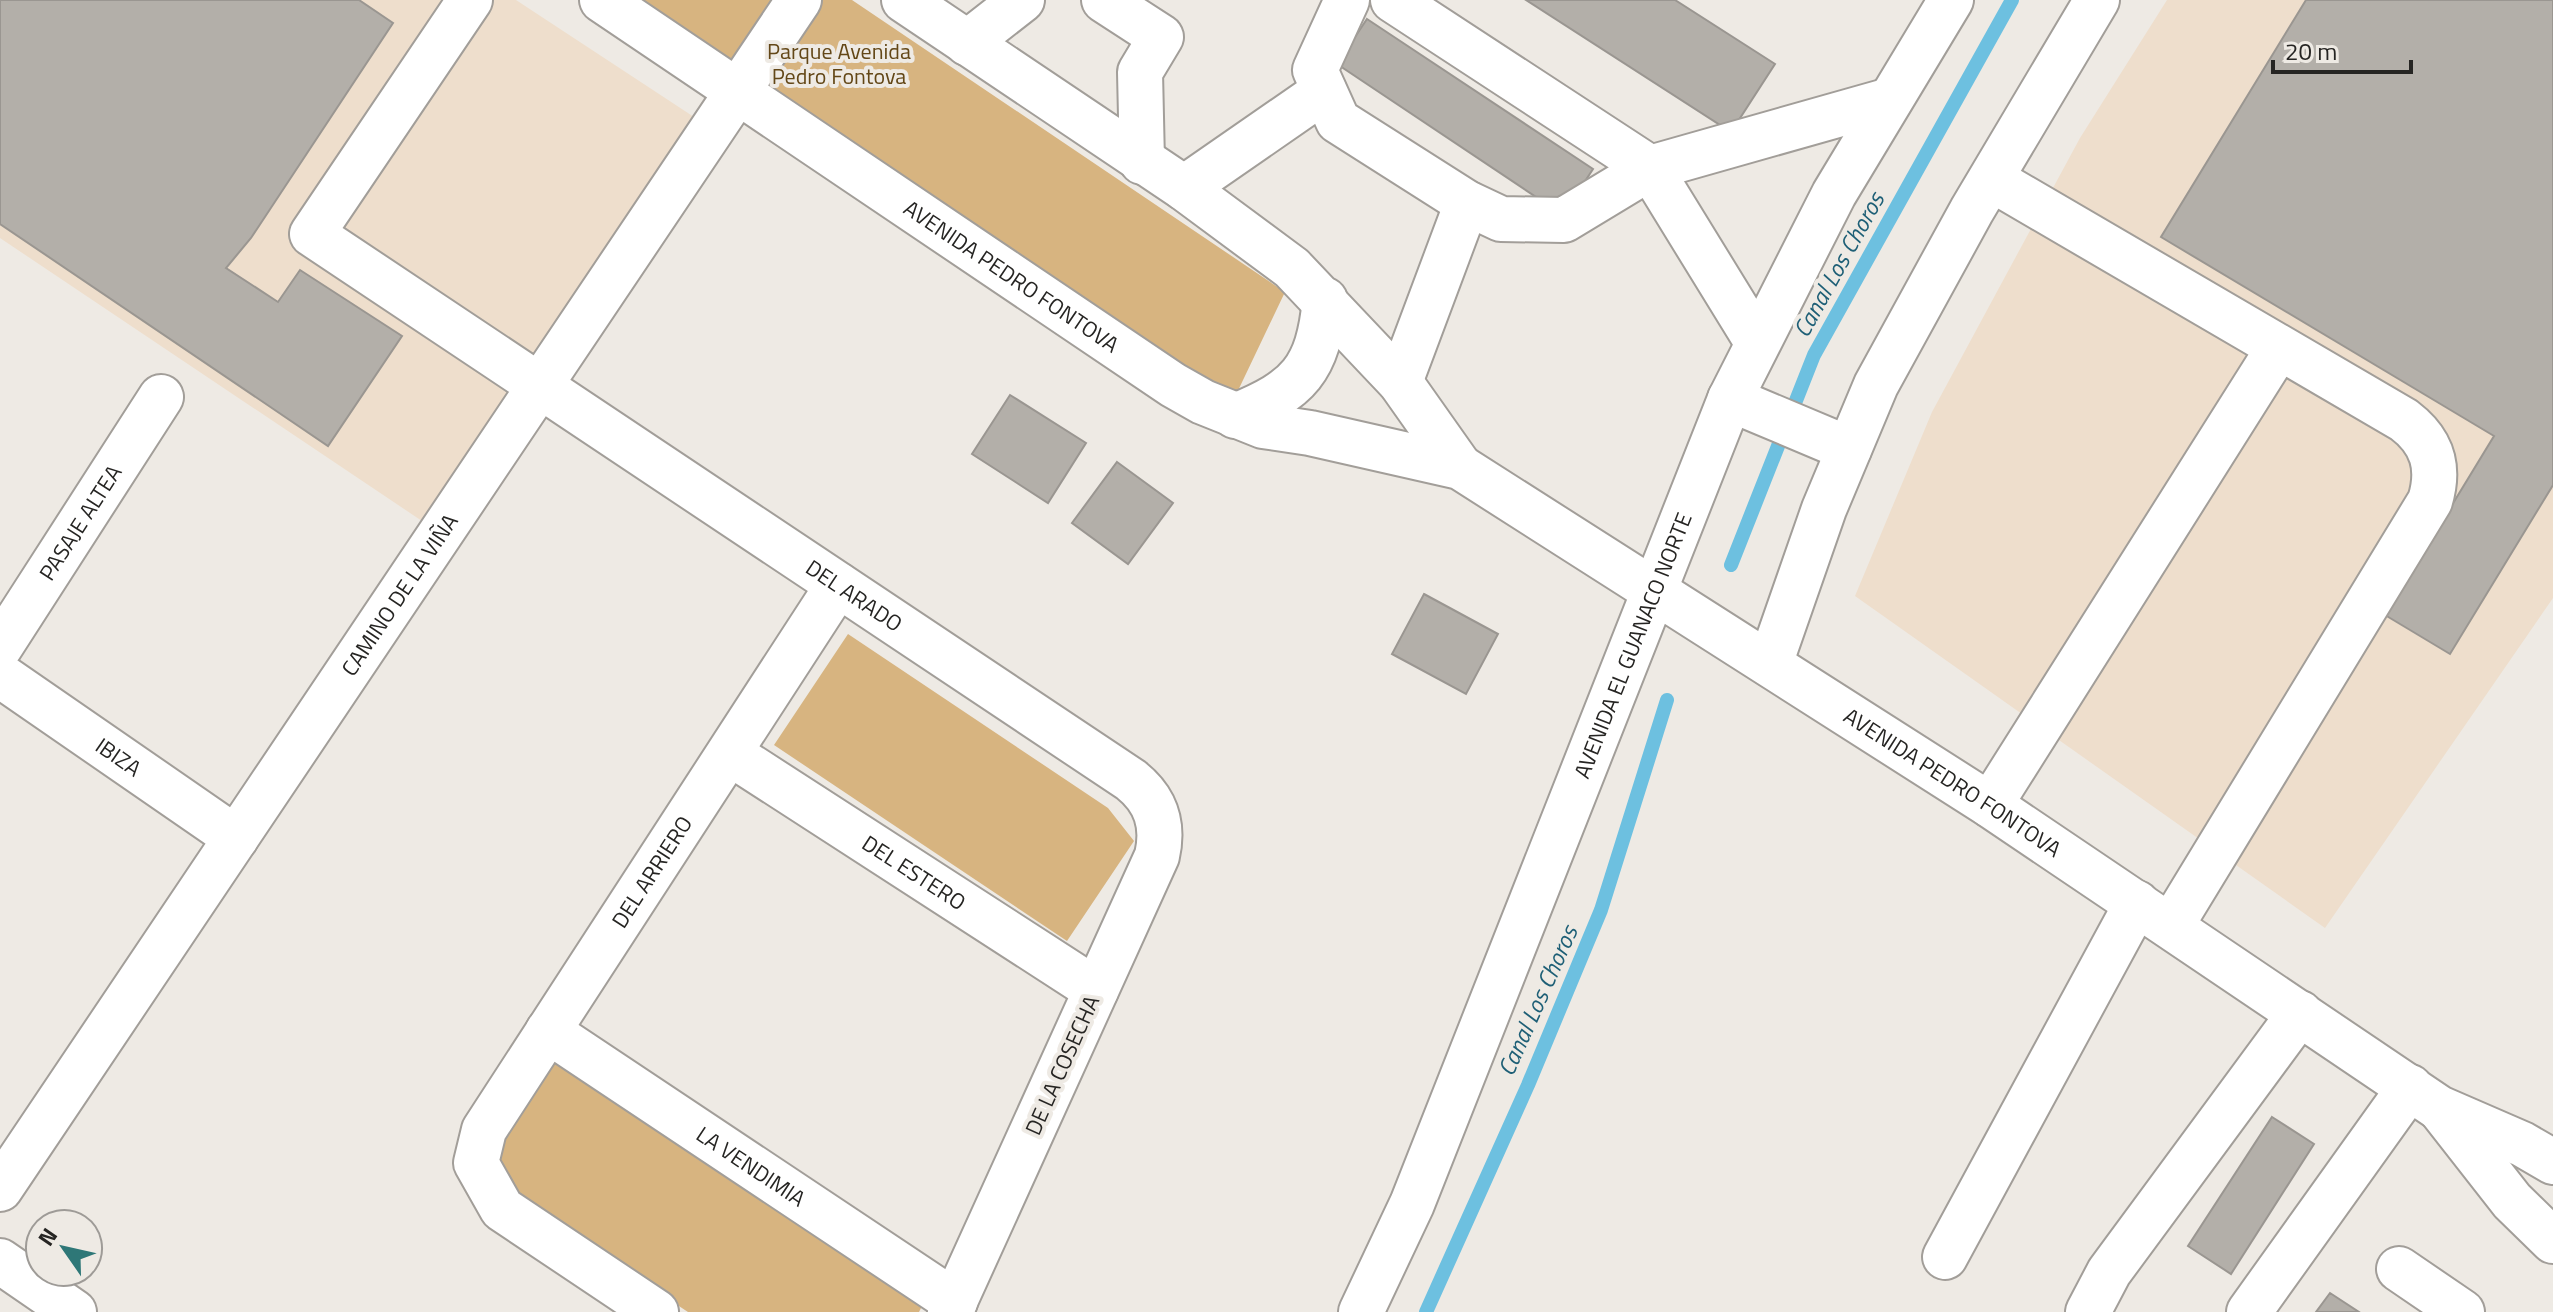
<svg xmlns="http://www.w3.org/2000/svg" width="2553" height="1312" viewBox="0 0 2553 1312" font-family="'Titillium Web',sans-serif">
<style>
.commercial{fill:#eedecc}
.green{fill:#d7b480}
.lines{fill:none;stroke-linecap:round;stroke-linejoin:round}
.stream{stroke:#6dc0e0;stroke-width:14}
.building{fill:#b3afa9;stroke:#9a9691;stroke-width:2}
.minor-casing{stroke:#a29e99;stroke-width:48}
.minor{stroke:#fff;stroke-width:44}
.labels{text-anchor:middle;stroke-width:8;stroke-linejoin:round;paint-order:stroke}
.park-label{font-size:22px;fill:#634717;stroke:#eeeae4}
.street-label{font-size:22px;fill:#262523;stroke:#eeeae4}
.water-label{font-size:24px;font-style:italic;fill:#1e5f76;stroke:#eeeae4}
</style>
<rect width="100%" height="100%" fill="#eeeae4"/>
<path class="commercial" d="M0,0H516L694,117L422,521L0,238Z
M2167,0H2553V598L2325,928L1855,596L1932,412L2080,138Z"/>
<path class="green" d="M635,0H852L1285,292L1234,399Z
M848,634L1108,808L1134,841L1067,941L774,745Z
M553,1055L923,1304L919,1312H688L512,1196L494,1167L499,1144Z"/>
<g class="lines">
<path class="stream" d="M1731,565L1814,355L2012,0
M1426,1312L1528,1085L1601,910L1667,700"/>
</g>
<path class="building" d="M0,0H359L393,23L251,238L226,268L278,302L300,270L402,336L328,446L0,224Z
M1526,0H1675L1775,64L1731,132Z
M2306,0H2553V485L2450,654L2385,615L2494,436L2161,237Z
M1367,19L1593,169L1563,215L1337,64Z
M1010,395L1086,443L1048,503L972,454Z
M1117,462L1173,503L1128,564L1072,523Z
M1424,594L1498,634L1466,694L1392,654Z
M2272,1117L2314,1144L2231,1274L2188,1246Z
M2330,1293L2359,1312H2316Z"/>
<g class="lines">
<g class="minor-casing">
<g id="minor">
<path id="s1" d="M470,0L312,234L1131,780C1156,800 1164,825 1157,856L950,1312"/>
<path id="s2" d="M602,0L1173,385L1203,402L1263,426L1310,433L1460,467L1990,805L2439,1108L2522,1144L2553,1162"/>
<path d="M904,0L1184,188L1292,268L1400,382L1460,467"/>
<path d="M1104,0L1161,37L1140,72L1142,162"/>
<path d="M1347,0L1315,70L1338,121L1467,203L1501,219L1564,220L1650,168L1890,100"/>
<path d="M1393,0L1650,168L1757,342"/>
<path d="M967,43L1022,0"/>
<path d="M1993,180L2404,420C2433,442 2440,468 2430,501L2171,926"/>
<path d="M1184,188L1324,91"/>
<path d="M1400,382L1467,203"/>
<path d="M1730,399L1849,449"/>
<path d="M1235,416C1299,390 1318,370 1325,300"/>
<path id="s3" d="M0,647L161,397"/>
<path d="M1770,664L1824,509L1876,385L1972,210L2097,0"/>
<path id="s4" d="M0,675L236,838"/>
<path id="s5" d="M731,754L1096,990"/>
<path d="M1990,805L2278,349"/>
<path id="s6" d="M548,1031L955,1302"/>
<path d="M2440,1109L2512,1201L2553,1241"/>
<path id="s7" d="M0,1189L799,0"/>
<path d="M1945,1257L2137,903"/>
<path d="M0,1261L74,1312"/>
<path d="M2399,1269L2462,1312"/>
<path id="s8" d="M656,1312L502,1209L476,1163L484,1130L838,585"/>
<path id="s9" d="M1361,1312L1412,1204L1730,399L1834,194L1951,0"/>
<path d="M2088,1312L2109,1272L2300,1013"/>
<path d="M2249,1312L2410,1087"/>
</g>
</g>
<use href="#minor" class="minor"/>
</g>
<g class="labels">
<g class="park-label">
<text x="839" y="59">Parque Avenida<tspan x="839" dy="25">Pedro Fontova</tspan></text>
</g>
<g class="street-label">
<text dy="8" stroke="none"><textPath href="#s2" startOffset="494">AVENIDA PEDRO FONTOVA</textPath></text>
<text dy="8" stroke="none"><textPath href="#s3" startOffset="148">PASAJE ALTEA</textPath></text>
<text dy="8" stroke="none"><textPath href="#s7" startOffset="716">CAMINO DE LA VIÑA</textPath></text>
<text dy="8" stroke="none"><textPath href="#s1" startOffset="934">DEL ARADO</textPath></text>
<text dy="8" stroke="none"><textPath href="#s9" startOffset="720">AVENIDA EL GUANACO NORTE</textPath></text>
<text dy="8" stroke="none"><textPath href="#s4" startOffset="144">IBIZA</textPath></text>
<text dy="8" stroke="none"><textPath href="#s2" startOffset="1574">AVENIDA PEDRO FONTOVA</textPath></text>
<text dy="8" stroke="none"><textPath href="#s8" startOffset="580">DEL ARRIERO</textPath></text>
<text dy="8" stroke="none"><textPath href="#s5" startOffset="218">DEL ESTERO</textPath></text>
<text transform="translate(1062 1065) rotate(-66)" y="8">DE LA COSECHA</text>
<text dy="8" stroke="none"><textPath href="#s6" startOffset="244">LA VENDIMIA</textPath></text>
</g>
<g class="water-label">
<text transform="translate(1839 265) rotate(-61)" y="8">Canal Los Choros</text>
<text transform="translate(1538 1001) rotate(-66)" y="8">Canal Los Choros</text>
</g>
</g>
<g transform="translate(64 1248) rotate(304)"><circle r="38" fill="#eeeae4" stroke="#9e9b97" stroke-width="2"/>
<path d="M0-6L14 30L0 20L-14 30Z" fill="#2e7777"/>
<text y="-12" font-size="22" font-weight="bold" text-anchor="middle" fill="#262523">N</text>
</g>
<path d="M2273 60v12h138v-12" fill="none" stroke="#262523" stroke-width="4"/>
<text x="2285" y="60" font-size="24" fill="#262523" stroke="#eeeae4" stroke-width="6" paint-order="stroke">20 m</text>
</svg>
